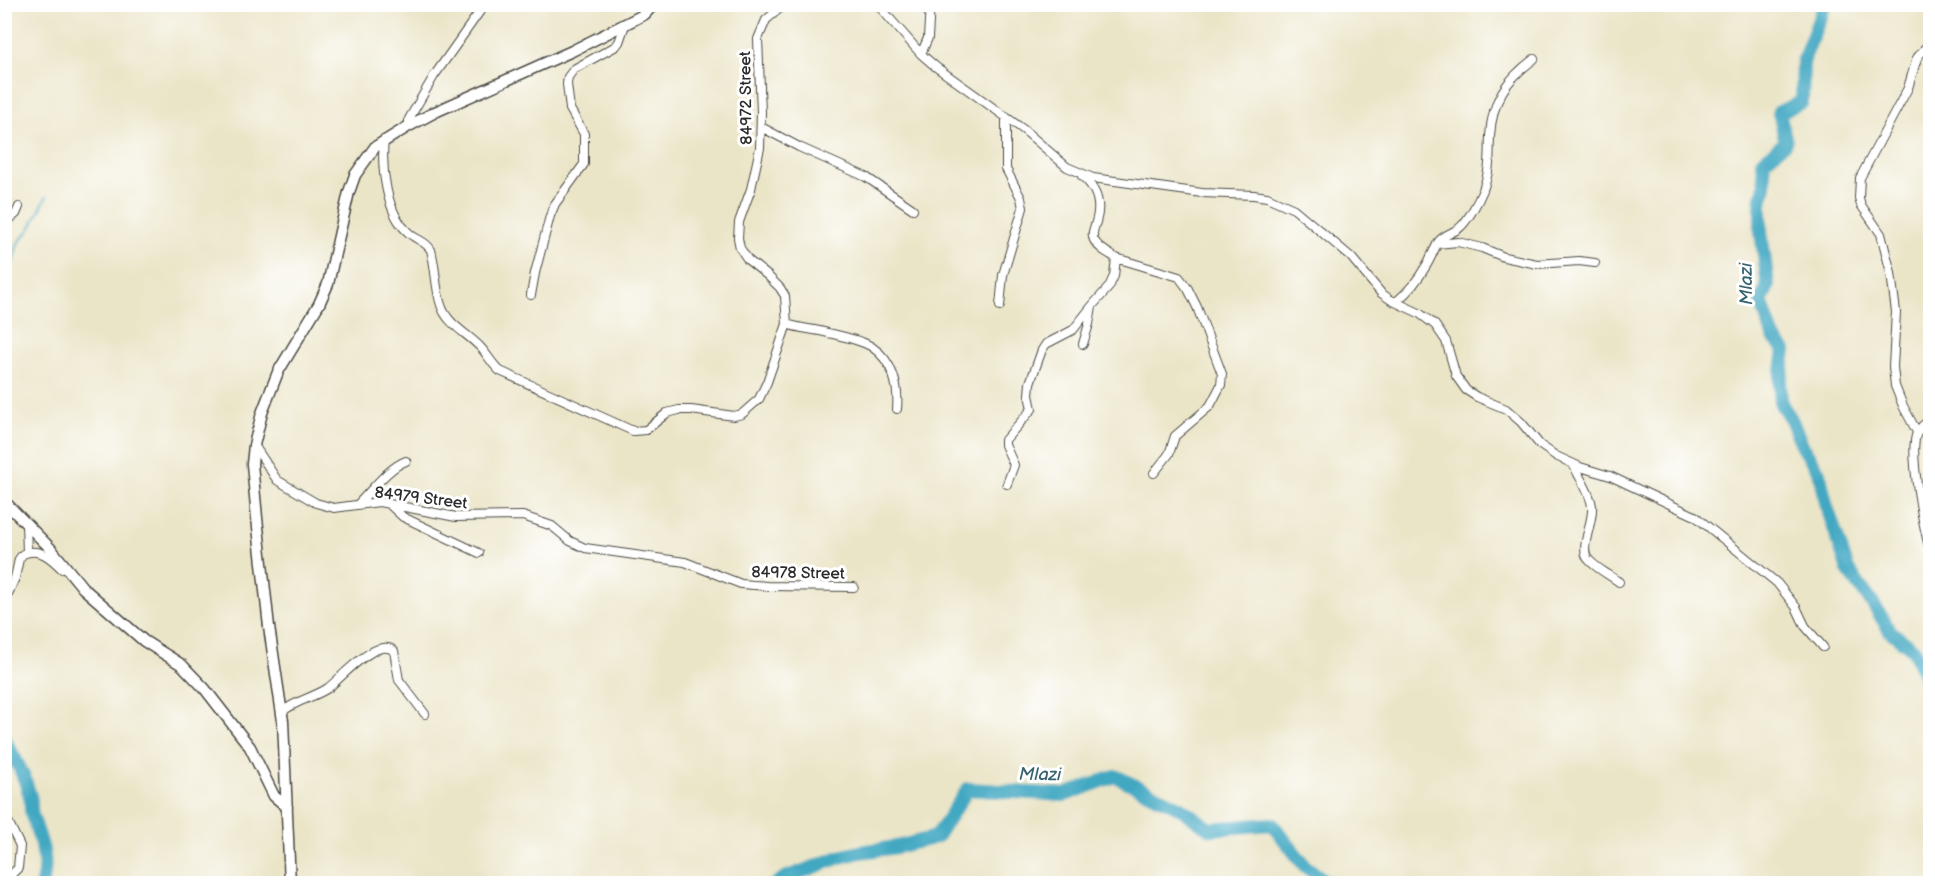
<svg xmlns="http://www.w3.org/2000/svg" width="1935" height="888" viewBox="0 0 1935 888" font-family="'Balsamiq Sans',sans-serif">
<style>
.lines{fill:none;stroke-linecap:round;stroke-linejoin:round}
.stream{stroke:#42a8c2;stroke-width:2}
.river{stroke:#42a8c2;stroke-width:14}
.minor-casing{stroke:#484743;stroke-width:10}
.tertiary-casing{stroke:#484743;stroke-width:13}
.minor{stroke:#fff;stroke-width:8}
.tertiary{stroke:#fff;stroke-width:10}
.labels{text-anchor:middle;stroke-width:6;stroke-linejoin:round;paint-order:stroke}
.street-label{font-size:16px;fill:#2b2b2b;stroke:#fff}
.water-label{font-size:18px;font-style:italic;fill:#35636f;stroke:#fff}
</style>
<rect width="100%" height="100%" fill="#fff"/>
<filter id="ink" filterUnits="userSpaceOnUse"><feTurbulence type="fractalNoise" baseFrequency=".0167" numOctaves="2"/><feDisplacementMap in="SourceGraphic" scale="12" xChannelSelector="R" yChannelSelector="G"/><feConvolveMatrix kernelMatrix="1 2 1 2 8 2 1 2 1" color-interpolation-filters="sRGB"/></filter>
<filter id="wash" filterUnits="userSpaceOnUse"><feTurbulence type="fractalNoise" baseFrequency=".008" numOctaves="4" result="noise"/><feDisplacementMap in="SourceGraphic" scale="24" xChannelSelector="R" yChannelSelector="G"/><feGaussianBlur stdDeviation="1.35" result="paint"/><feColorMatrix in="noise" values="0 0 0 0 0 0 0 0 0 0 0 0 0 0 0 0 0 1.4 0 .05"/><feComposite in="paint" operator="in"/></filter>
<g filter="url(#wash)">
<rect width="100%" height="100%" fill="#ebe5c8"/>
<g class="lines">
<path class="stream" d="M4,276L12,265L18,243L30,229L47,196"/>
<path class="river" d="M1825,4L1803,61L1802,102L1779,112L1786,142L1763,161L1765,185L1761,203V231L1768,286L1761,301L1773,336L1785,351L1780,384L1781,404L1791,419L1803,447L1819,472L1827,507L1848,570L1873,604L1890,631L1914,650L1930,689
M4,740C15,757 25,777 30,796C32,802 30,809 32,815C40,841 49,856 42,884
M776,884L785,878L840,857L860,852L897,847L936,837L968,789L1065,795L1115,776L1179,807L1210,829L1272,824L1305,866L1329,884"/>
</g>
</g>
<g filter="url(#ink)">
<g class="lines">
<g class="minor-casing">
<path id="minor" d="M877,4L921,54L936,67L1024,130L1067,167L1093,178L1202,193L1254,195L1267,197L1294,209L1351,257L1381,293L1391,300L1419,313L1435,325L1446,341L1456,376L1466,390L1477,397L1506,409L1521,422L1540,445L1556,456L1580,467L1610,476L1695,516L1777,583L1796,607L1805,626L1823,647
M921,54L928,38L930,4
M409,126V119L434,76L485,4
M761,127L799,147L866,177L913,209
M384,140C381,168 386,214 409,233C416,240 426,241 431,250C436,268 435,287 441,305C447,325 469,334 482,349C489,357 492,364 500,371L633,431L646,430L667,413L679,410H691L734,416L742,414L759,399L767,382L787,324L785,296L780,288L768,276L748,260L740,248L738,238L739,222L751,189L760,148L761,112L758,39L766,20L785,4
M1082,176C1096,188 1102,203 1096,222C1094,228 1091,234 1094,240C1098,248 1108,253 1116,258L1114,276L1109,287L1092,306L1089,324L1083,344
M4,224L16,214L19,207
M1437,244L1458,242L1482,248L1504,257L1537,264L1579,261L1595,263
M1116,258L1179,277L1188,289L1197,307L1222,374L1221,385L1210,406L1175,436L1169,454L1154,473
M531,295L535,273L550,216L555,204L584,164V134L570,109L567,84L568,77L574,69L616,46L619,42L625,25
M1397,301C1409,291 1418,280 1426,266C1431,258 1434,249 1439,241C1444,235 1452,233 1458,229C1467,223 1479,200 1483,190C1491,167 1489,158 1490,136C1492,100 1506,80 1534,59
M1000,306L1003,275L1023,208L1021,198L1006,169V117
M787,324C800,329 814,329 828,333C841,336 861,340 872,347C893,361 899,387 897,409
M1930,420C1925,423 1920,428 1917,433C1908,451 1924,529 1930,550
M1917,432L1903,406L1895,386L1893,367L1896,312L1891,273L1881,234L1861,205L1859,198L1860,178L1908,88L1917,58L1930,42
M254,445L277,480L316,503L334,508L379,502L456,517L523,516L552,526L570,541L585,548L685,562L741,584L767,586L854,587
M1573,464C1579,478 1590,491 1592,506C1594,522 1578,550 1589,560C1597,569 1610,575 1619,582
M1007,484L1014,465L1005,445V440L1032,409L1029,395L1030,383L1042,350L1046,344L1073,330L1092,306
M358,504C372,490 389,467 406,461
M389,504L403,517L479,553
M26,523L27,552
M4,603L15,578L19,559L23,554C40,547 51,558 62,569
M282,712C296,700 313,698 328,688C341,678 377,636 394,651L399,680L425,714
M4,813L20,846L18,868L4,882"/>
</g>
<g class="tertiary-casing">
<path id="tertiary" d="M4,501L51,549L83,588L144,641L182,665L205,689L250,747L274,796L287,807
M290,884L283,721L269,627L257,518L252,464L254,445L262,413L278,372L319,304L328,284L349,192L355,175L375,147L409,126L435,112L572,51L645,14L654,4"/>
</g>
<use href="#minor" class="minor"/>
<use href="#tertiary" class="tertiary"/>
</g>
</g>
<g class="labels">
<g class="street-label">
<text transform="translate(745 98) rotate(-91)" y="6">84972 Street</text>
<text transform="translate(421 497) rotate(7)" y="6">84979 Street</text>
<text transform="translate(798 572) rotate(1)" y="6">84978 Street</text>
</g>
<g class="water-label">
<text transform="translate(1746 284) rotate(-91)" y="6">Mlazi</text>
<text transform="translate(1040 774) rotate(1)" y="6">Mlazi</text>
</g>
</g>
<rect width="1935" height="888" fill="none" stroke="#fff" stroke-width="24"/>
</svg>
